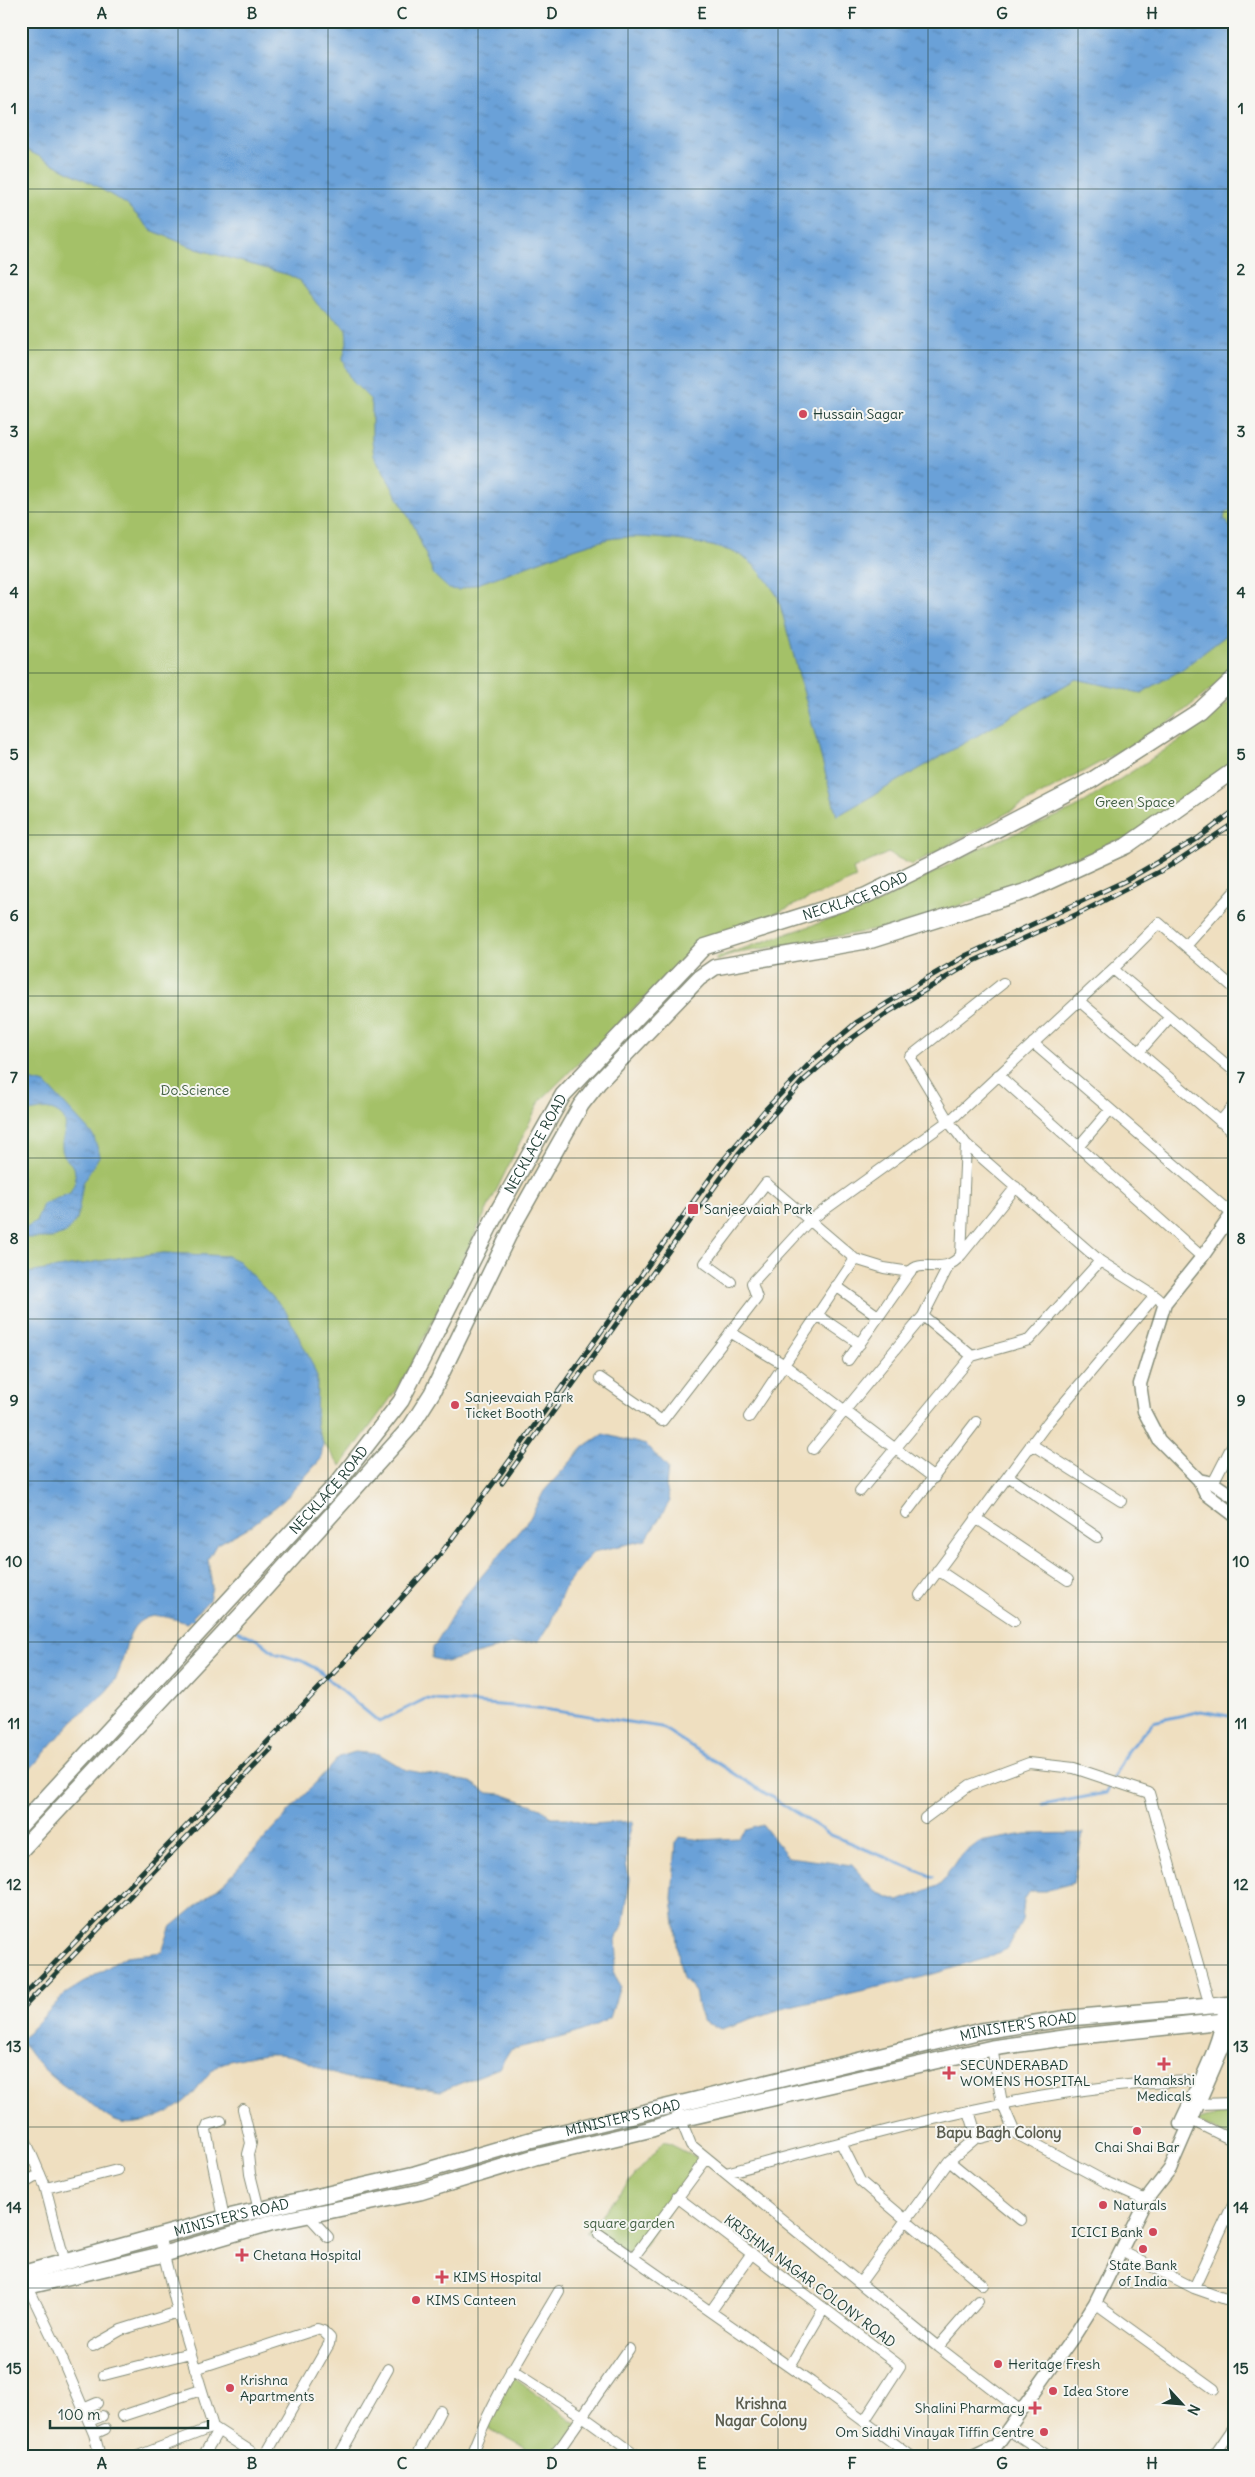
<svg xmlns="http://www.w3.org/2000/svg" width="1255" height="2477" viewBox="0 0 1255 2477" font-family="Delius,sans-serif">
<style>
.park{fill:#a4c168;stroke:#627f4e}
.water{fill:url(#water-ripples);stroke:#446f86}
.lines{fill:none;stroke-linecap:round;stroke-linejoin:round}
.stream{stroke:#6aa1d8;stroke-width:3}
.minor-casing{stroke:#878e7a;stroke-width:12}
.tertiary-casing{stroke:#878e7a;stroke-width:15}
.secondary-casing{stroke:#878e7a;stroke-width:18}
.minor{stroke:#fff;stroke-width:10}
.tertiary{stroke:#fff;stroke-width:12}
.secondary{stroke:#fff;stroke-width:15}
.rail-casing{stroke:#1f3d34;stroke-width:5}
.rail{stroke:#f6f6f2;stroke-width:3;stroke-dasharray:9;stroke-linecap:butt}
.grid{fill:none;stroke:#1f3d34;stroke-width:1;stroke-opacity:0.55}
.poi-dot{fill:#d1495b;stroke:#f6f6f2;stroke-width:2}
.labels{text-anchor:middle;stroke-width:4;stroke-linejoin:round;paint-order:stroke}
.poi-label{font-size:14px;fill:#1f3d34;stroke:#f6f6f2;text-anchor:start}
.park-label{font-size:14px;fill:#405e41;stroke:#f6f6f2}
.street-label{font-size:14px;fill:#1f3d34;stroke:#f6f6f2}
.neighbourhood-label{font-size:15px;font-weight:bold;fill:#5b5d4f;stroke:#f6f6f2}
.neatline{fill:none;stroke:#1f3d34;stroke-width:2}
.grid-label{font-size:16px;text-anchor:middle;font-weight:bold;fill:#1f3d34}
</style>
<defs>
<pattern id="water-ripples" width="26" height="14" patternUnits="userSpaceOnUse" patternTransform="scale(1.25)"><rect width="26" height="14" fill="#6aa1d8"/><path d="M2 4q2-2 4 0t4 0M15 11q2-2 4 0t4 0" fill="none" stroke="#5784b0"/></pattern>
</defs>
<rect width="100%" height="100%" fill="#f6f6f2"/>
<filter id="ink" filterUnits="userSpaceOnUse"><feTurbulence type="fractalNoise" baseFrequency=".02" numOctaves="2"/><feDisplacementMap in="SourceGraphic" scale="10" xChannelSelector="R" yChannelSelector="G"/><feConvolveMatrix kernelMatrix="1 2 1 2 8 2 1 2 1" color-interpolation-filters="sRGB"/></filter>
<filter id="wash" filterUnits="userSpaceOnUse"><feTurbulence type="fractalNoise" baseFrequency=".0096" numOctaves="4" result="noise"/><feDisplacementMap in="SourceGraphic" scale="20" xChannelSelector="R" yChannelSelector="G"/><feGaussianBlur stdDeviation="1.12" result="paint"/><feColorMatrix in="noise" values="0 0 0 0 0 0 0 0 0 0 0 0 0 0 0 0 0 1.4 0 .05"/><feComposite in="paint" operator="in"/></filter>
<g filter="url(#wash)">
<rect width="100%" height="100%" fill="#efdfc0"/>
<path class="park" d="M21,147L91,183L126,204L151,230L197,249L289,275L300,281L318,305L346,328L347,342L343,358L353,382L370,399L372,405V441L374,455L415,528L434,575L458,590C509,575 557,551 609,539C637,533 714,542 740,555C757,564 768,582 778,597L837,816L1076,679L1141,693L1181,670L1228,634L1234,627V671L1161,729L912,865L888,853L853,869L856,878L769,916L705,938L540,1101L409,1369L388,1402L341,1466L323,1443L316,1425L317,1377L304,1349L227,1256L164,1253L125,1257L21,1274Z
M1234,508V532L1224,520L1225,513Z
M1234,698V765L1129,838L1028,883L894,927L732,954L717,961L715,958L873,905L980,848L1074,809L1179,741Z
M1234,2111V2138L1194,2121Z
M664,2141L705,2162L636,2257L586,2232Z
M510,2375L579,2425L561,2456H540L485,2427Z"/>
<path class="water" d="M21,21H1234V508L1225,513L1224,519L1234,532V627L1228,634L1181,670L1141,693L1076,679L837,816L778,597C768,582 757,564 740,555C715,542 637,533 609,539C557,551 509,575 458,590L449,589L434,575L415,528L374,455L372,441V405L370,399L353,382L346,368L343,358L347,342L346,328L318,305L300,281L289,275L197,249L151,230L126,204L91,183L21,147Z
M21,1078L46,1084L93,1135L100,1155L83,1183L77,1220L66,1233L53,1238H21V1231L36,1222L43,1204L70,1193L76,1180L74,1167C69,1162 62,1156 62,1147C61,1136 72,1123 59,1114C44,1103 34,1116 21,1110Z
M164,1253L227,1256L238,1261L285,1310L312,1363L317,1377L316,1425L323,1443L321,1459L284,1500L251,1526L216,1545L208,1559L212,1587L209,1600L187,1623C172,1619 155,1610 139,1622C124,1634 125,1662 116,1678C106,1696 87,1707 73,1721C55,1740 39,1760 21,1779V1274L125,1257Z
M603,1434L646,1445L668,1468L666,1486L670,1501L646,1540L593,1552L565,1587L550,1624L539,1641L509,1645L446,1662L432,1658L433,1648L460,1602L530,1518L544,1491L585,1446Z
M355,1752L379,1754L406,1770L471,1782L488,1793L502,1794L541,1808L552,1818H568L591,1824L633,1821L627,1843L626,1864L630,1880L623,1925L616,1937L617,1956L613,1971L620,1986L610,2018C580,2036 543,2041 510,2050L499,2068L441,2091L364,2079C327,2081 308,2052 271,2054C260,2054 227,2060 219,2065C204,2075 198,2091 185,2101C171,2113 136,2129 118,2122C105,2118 98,2108 87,2101C58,2083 39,2069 21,2040L65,1994L126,1956L162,1952L170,1928L226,1881L339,1757Z
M763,1825L788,1857L852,1865L875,1891L898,1901L940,1885L958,1858L979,1842L1025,1834L1083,1833L1073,1883L1045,1891H1030L1024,1900L1022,1921L1008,1948L987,1958L923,1977L781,2009L721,2029L704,2022L699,2012L695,1992L683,1978L679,1961L672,1898L676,1843L680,1837L702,1840L738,1838L746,1830Z"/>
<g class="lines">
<path class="stream" d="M188,1618L202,1622
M235,1630L260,1641L275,1653L302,1661L315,1668L379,1722L425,1699L537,1708L661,1727L831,1835L933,1877
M1043,1805L1106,1793L1127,1751L1153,1722L1201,1711L1234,1717"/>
</g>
</g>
<g filter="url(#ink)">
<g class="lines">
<g class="minor-casing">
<path id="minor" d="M1186,946L1234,892
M1113,969L1234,1071
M1003,983L910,1057L949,1122L966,1144L1100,1261L1155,1296
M1078,1000L1234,1133
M1033,1043L1232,1214
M1139,1052L1170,1017
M998,1075L1202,1257
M1220,1122L1234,1105
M1078,1147L1110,1110
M961,1255L1016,1187
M948,1267L923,1316L972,1356
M731,1282L705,1263L766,1183L855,1259L884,1268L910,1272C921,1257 944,1277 961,1255L966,1144
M836,1286L878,1316
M817,1315L860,1344
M730,1332L783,1364L934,1478
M848,1360L910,1272
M600,1378L662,1421L757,1298L752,1283L809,1221L955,1116L1113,969L1159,923L1234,988
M749,1417L855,1259
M1031,1444L1121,1501
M813,1449L923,1316
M1008,1476L1097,1537
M1213,1483L1234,1442
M860,1491L972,1356L1029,1340L1100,1261
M906,1513L976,1422
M976,1518L1068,1580
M938,1570L1014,1621
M920,1595L1048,1422L1155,1296L1160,1300
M925,1818L970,1785L1029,1763L1074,1768L1149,1793L1210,2006
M992,2048L1002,2103L1015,2133L1106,2182L1146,2200
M1199,2104L1234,2103
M243,2109L251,2143L248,2154L250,2174L259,2210
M969,2111L977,2137
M679,2115L691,2145L938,2347L1021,2411
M1191,2120L1234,2141
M221,2121L208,2125L206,2130L224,2218
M21,2130L45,2186L65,2263
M841,2143L860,2181L983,2285
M949,2161L1021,2220
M726,2173C881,2133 1038,2083 1200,2081
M21,2185L40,2174
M46,2188L117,2170
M677,2197L900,2366L865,2420
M308,2215L328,2237
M599,2234L811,2382L911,2456
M159,2235L178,2312L213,2427L258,2456
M1121,2251L1194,2288L1234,2302
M633,2258L707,2158
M860,2283L949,2161L977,2137L981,2138L1012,2130
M28,2287L57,2347L94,2434
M1194,2288L1234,2202
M1095,2303L1214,2389
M711,2311L752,2253
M93,2346L121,2330L178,2312
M938,2347L978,2301
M790,2366L824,2308
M195,2369L317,2329L323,2331L330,2338L329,2344L265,2456
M511,2370L581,2415L638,2456
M104,2375L190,2353
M83,2409L97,2403
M122,2416L201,2390
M89,2421L102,2416
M1007,2429L1048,2456
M100,2456L94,2434L105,2429
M138,2456L213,2427
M203,2456L218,2431
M339,2456L388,2369
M417,2456L440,2411
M483,2456L473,2450C495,2393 529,2343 559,2291
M553,2456L563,2444L629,2349
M1214,2456L1234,2427"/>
</g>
<g class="tertiary-casing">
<path id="tertiary" d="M1234,1211L1202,1257L1165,1303L1140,1384L1144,1411L1159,1440L1199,1480L1205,1493L1234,1515
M1199,1480L1213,1483L1234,1497
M1180,2124C1197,2086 1221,2046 1225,2004
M975,2456L992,2448
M989,2456L1076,2333L1095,2303L1146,2200L1170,2169L1234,2022"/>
</g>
<g class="secondary-casing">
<g id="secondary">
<path id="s1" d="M21,1825L339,1481L401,1401L495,1216L563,1095L704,947L865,896L932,863L1092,780L1199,711L1234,678"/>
<path d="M21,1850L244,1612L411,1426L432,1393L514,1224L581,1105L599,1082L699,978L715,967L872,940L1030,890L1126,846L1234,770"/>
<path id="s2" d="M21,2274L224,2218L415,2174L530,2140L981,2031L1069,2018L1234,2004"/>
<path d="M21,2288L164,2254L270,2223L420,2192L535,2157L652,2129L681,2119L992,2048L1071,2037L1234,2020"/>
</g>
</g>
<use href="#minor" class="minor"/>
<use href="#tertiary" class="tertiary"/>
<use href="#secondary" class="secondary"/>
<g class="rail-casing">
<path id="rail" d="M502,1483L739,1153L803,1081L851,1039L890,1011L974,961L1084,911L1168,867L1234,823
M21,1998L349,1657L439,1556L500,1474L720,1164L765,1110L815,1058L857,1022L924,980L967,955L1125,881L1197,839L1234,811
M21,2010L271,1749"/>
</g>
<use href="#rail" class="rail"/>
</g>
</g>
<path class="grid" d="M178,21V2456M328,21V2456M478,21V2456M628,21V2456M778,21V2456M928,21V2456M1078,21V2456M21,189H1234M21,350H1234M21,512H1234M21,673H1234M21,835H1234M21,996H1234M21,1158H1234M21,1319H1234M21,1481H1234M21,1642H1234M21,1804H1234M21,1965H1234M21,2127H1234M21,2288H1234"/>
<g class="poi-dot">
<circle cx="803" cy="414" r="5"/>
<rect x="687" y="1203" width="12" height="12" rx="2.5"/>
<circle cx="455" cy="1405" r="5"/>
<path d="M1161.5 2056.5h5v5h5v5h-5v5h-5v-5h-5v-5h5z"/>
<path d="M946.5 2065.5h5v5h5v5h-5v5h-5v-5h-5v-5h5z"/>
<circle cx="1137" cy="2131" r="5"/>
<circle cx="1103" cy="2205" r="5"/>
<circle cx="1153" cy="2232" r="5"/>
<circle cx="1143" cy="2249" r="5"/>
<path d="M239.5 2247.5h5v5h5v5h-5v5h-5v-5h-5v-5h5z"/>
<path d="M439.5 2269.5h5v5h5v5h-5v5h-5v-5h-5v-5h5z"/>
<circle cx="416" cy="2300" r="5"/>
<circle cx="998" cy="2364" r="5"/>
<circle cx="230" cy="2388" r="5"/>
<circle cx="1053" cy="2391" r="5"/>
<path d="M1032.5 2400.5h5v5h5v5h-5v5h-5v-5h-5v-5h5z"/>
<circle cx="1044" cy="2432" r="5"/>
</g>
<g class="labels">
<g class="poi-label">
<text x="813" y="419">Hussain Sagar</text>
<text x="704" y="1214">Sanjeevaiah Park</text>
<text x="465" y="1402">Sanjeevaiah Park<tspan x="465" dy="16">Ticket Booth</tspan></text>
<text x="960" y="2070">SECUNDERABAD<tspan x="960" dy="16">WOMENS HOSPITAL</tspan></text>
<text x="1164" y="2085" text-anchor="middle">Kamakshi<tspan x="1164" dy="16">Medicals</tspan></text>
<text x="1137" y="2152" text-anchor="middle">Chai Shai Bar</text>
<text x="1113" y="2210">Naturals</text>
<text x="1143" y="2237" text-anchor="end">ICICI Bank</text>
<text x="253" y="2260">Chetana Hospital</text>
<text x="1143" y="2270" text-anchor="middle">State Bank<tspan x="1143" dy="16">of India</tspan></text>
<text x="453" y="2282">KIMS Hospital</text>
<text x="426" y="2305">KIMS Canteen</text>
<text x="1008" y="2369">Heritage Fresh</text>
<text x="240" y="2385">Krishna<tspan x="240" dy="16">Apartments</tspan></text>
<text x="1063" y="2396">Idea Store</text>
<text x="1025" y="2413" text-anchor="end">Shalini Pharmacy</text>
<text x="1034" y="2437" text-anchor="end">Om Siddhi Vinayak Tiffin Centre</text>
</g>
<g class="park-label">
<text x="1135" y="807">Green Space</text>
<text x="195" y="1095">Do.Science</text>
<text x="629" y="2228">square garden</text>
</g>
<g class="street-label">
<text dy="5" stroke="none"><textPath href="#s1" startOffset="1280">NECKLACE ROAD</textPath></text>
<text dy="5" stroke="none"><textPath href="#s1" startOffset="860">NECKLACE ROAD</textPath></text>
<text dy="5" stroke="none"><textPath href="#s1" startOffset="455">NECKLACE ROAD</textPath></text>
<text dy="5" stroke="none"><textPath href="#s2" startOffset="1028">MINISTER'S ROAD</textPath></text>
<text dy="5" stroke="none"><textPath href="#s2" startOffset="622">MINISTER'S ROAD</textPath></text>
<text dy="5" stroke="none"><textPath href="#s2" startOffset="218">MINISTER'S ROAD</textPath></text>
<text transform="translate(810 2281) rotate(37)" y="5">KRISHNA NAGAR COLONY ROAD</text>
</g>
<g class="neighbourhood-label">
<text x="999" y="2138">Bapu Bagh Colony</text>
<text x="761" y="2409">Krishna<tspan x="761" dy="17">Nagar Colony</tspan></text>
</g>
</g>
<rect width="1255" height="2477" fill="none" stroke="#f6f6f2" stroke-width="55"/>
<g transform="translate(1182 2404) rotate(116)" stroke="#f6f6f2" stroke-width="4" paint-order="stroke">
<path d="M0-4L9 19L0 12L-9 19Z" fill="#1f3d34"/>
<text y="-8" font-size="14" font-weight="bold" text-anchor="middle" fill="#1f3d34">N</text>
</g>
<path d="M50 2420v8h158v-8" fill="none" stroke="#1f3d34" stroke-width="2.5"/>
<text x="58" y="2420" font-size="15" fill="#1f3d34" stroke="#f6f6f2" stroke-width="4" paint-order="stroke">100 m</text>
<rect x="28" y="28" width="1200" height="2422" class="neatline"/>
<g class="grid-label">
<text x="102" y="19">A</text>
<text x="252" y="19">B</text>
<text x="402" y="19">C</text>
<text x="552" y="19">D</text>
<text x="702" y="19">E</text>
<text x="852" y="19">F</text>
<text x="1002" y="19">G</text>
<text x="1152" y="19">H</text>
<text x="14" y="114">1</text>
<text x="1241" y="114">1</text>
<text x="14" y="275">2</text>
<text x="1241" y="275">2</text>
<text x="14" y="437">3</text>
<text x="1241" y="437">3</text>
<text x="14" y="598">4</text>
<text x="1241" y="598">4</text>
<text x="14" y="760">5</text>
<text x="1241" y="760">5</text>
<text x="14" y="921">6</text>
<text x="1241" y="921">6</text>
<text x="14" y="1083">7</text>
<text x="1241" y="1083">7</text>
<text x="14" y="1244">8</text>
<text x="1241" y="1244">8</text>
<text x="14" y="1406">9</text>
<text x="1241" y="1406">9</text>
<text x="14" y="1567">10</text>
<text x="1241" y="1567">10</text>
<text x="14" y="1729">11</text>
<text x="1241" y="1729">11</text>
<text x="14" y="1890">12</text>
<text x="1241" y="1890">12</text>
<text x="14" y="2052">13</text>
<text x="1241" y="2052">13</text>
<text x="14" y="2213">14</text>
<text x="1241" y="2213">14</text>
<text x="14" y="2374">15</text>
<text x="1241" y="2374">15</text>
<text x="102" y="2469">A</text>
<text x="252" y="2469">B</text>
<text x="402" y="2469">C</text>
<text x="552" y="2469">D</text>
<text x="702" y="2469">E</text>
<text x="852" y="2469">F</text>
<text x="1002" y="2469">G</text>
<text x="1152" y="2469">H</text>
</g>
</svg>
